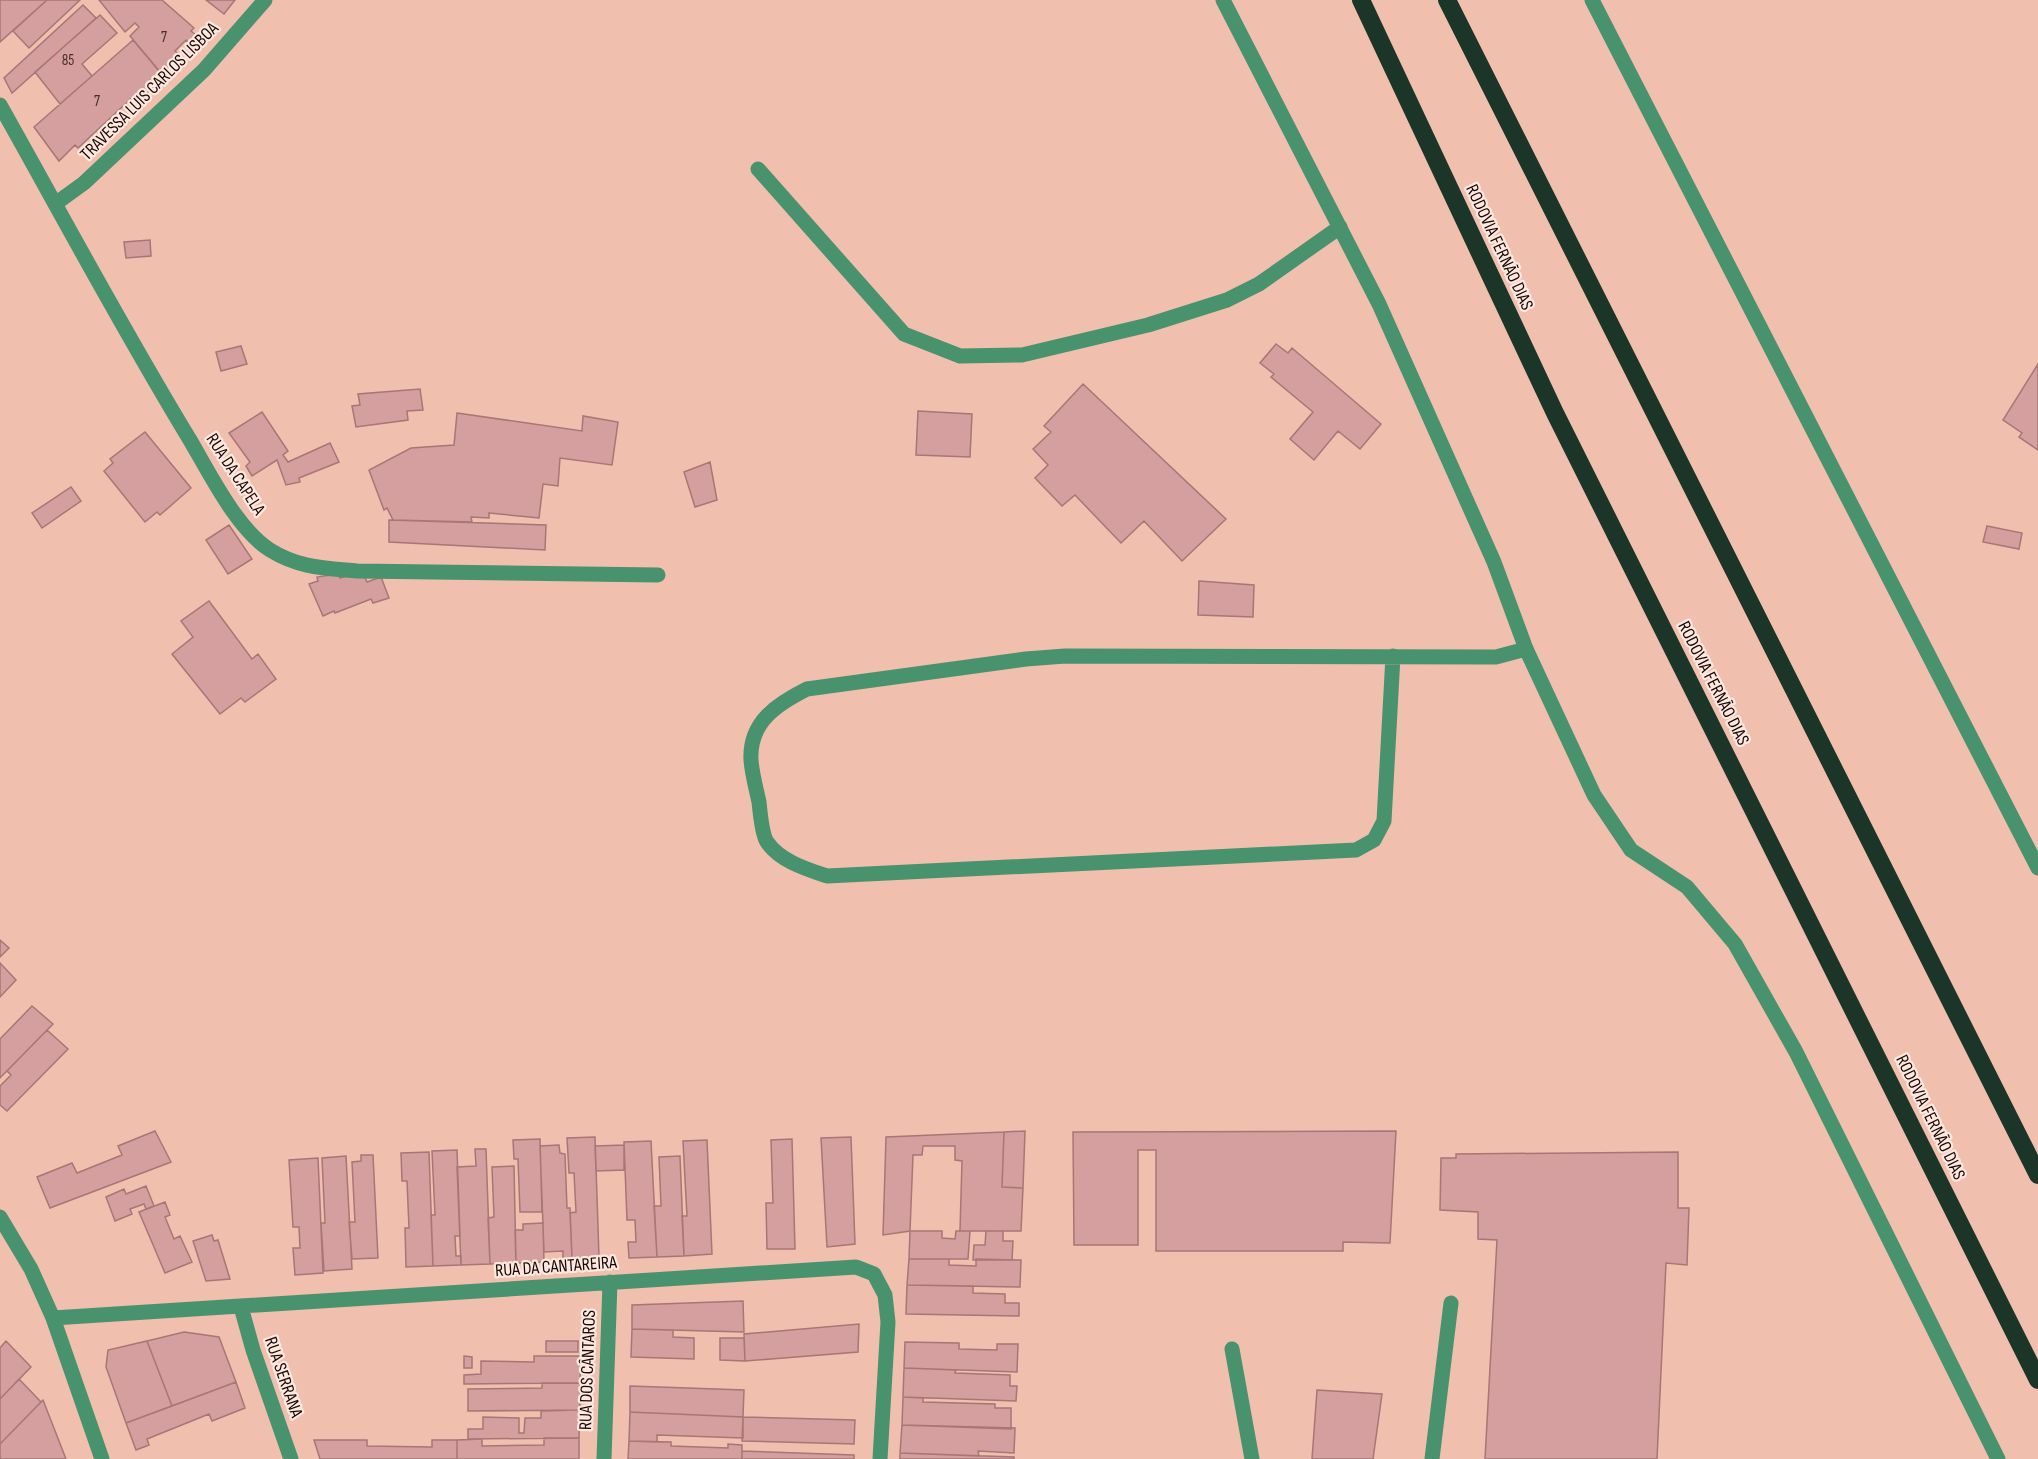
<svg xmlns="http://www.w3.org/2000/svg" width="2038" height="1459" viewBox="0 0 2038 1459" font-family="'Sofia Sans Condensed',sans-serif">
<style>
.building{fill:#d49f9e;stroke:#a87675;stroke-width:1.5}
.lines{fill:none;stroke-linecap:round;stroke-linejoin:round}
.service{stroke:#49926e;stroke-width:15}
.minor{stroke:#49926e;stroke-width:15}
.tertiary{stroke:#49926e;stroke-width:15}
.motorway{stroke:#1b3629;stroke-width:18}
.labels{text-anchor:middle;stroke-width:4.5;stroke-linejoin:round;paint-order:stroke}
.number-label{font-size:15px;fill:#472e2a}
.street-label{font-size:18px;fill:#180804;stroke:#fde8e0}
</style>
<rect width="100%" height="100%" fill="#f1bfad"/>
<path class="building" d="M0,0H47L0,42Z
M47,0H80L29,48L13,31Z
M99,0H162L194,28L191,31L202,40L194,48L186,40L175,51L180,55L161,73L130,36L139,27L135,23L125,32Z
M206,0H235L224,14Z
M83,5L96,18L12,93L4,78Z
M100,15L117,33L82,64L92,76L60,104L35,72Z
M133,40L164,77L139,101L134,96L78,148L75,145L59,161L34,127Z
M150,240L151,256L126,258L124,242Z
M1276,344L1288,353L1292,348L1381,424L1360,449L1338,431L1314,460L1290,439L1313,412L1271,377L1274,374L1260,363Z
M241,346L247,364L221,371L216,352Z
M2038,364V450L2019,437L2022,433L2003,420Z
M1083,384L1226,519L1182,561L1144,521L1121,543L1075,495L1062,506L1035,478L1048,465L1033,449L1051,432L1044,426Z
M420,389L423,410L407,411L408,420L356,427L352,406L360,405L358,394Z
M918,411L972,414L970,457L916,455Z
M262,412L288,451L283,455L288,462L330,443L339,462L299,478L300,482L286,485L277,460L252,476L246,466L250,462L229,433Z
M457,413L582,431L583,416L618,422L612,465L560,458L558,486L543,484L539,518L489,513V518L471,517L472,522L393,520L387,508L384,510L369,470L411,448L454,445Z
M145,432L191,488L160,515L157,512L145,522L104,471L113,463L110,459Z
M710,462L717,500L695,507L684,472Z
M71,487L81,501L42,528L32,513Z
M389,520L546,525L545,550L389,542Z
M229,525L252,559L228,574L206,540Z
M1987,526L2022,533L2019,549L1983,542Z
M338,574L340,578L354,574L364,575L367,582L381,577L389,598L373,603L371,599L335,613L334,611L323,616L309,584L318,581L317,577Z
M1199,581L1254,585L1253,617L1198,615Z
M209,601L252,659L258,654L276,679L245,702L241,698L220,714L172,654L193,637L181,621Z
M0,940L9,948L0,957Z
M0,963L16,980L0,997Z
M32,1006L53,1024L0,1078V1039Z
M47,1030L68,1049L7,1111L0,1105V1086L11,1075L7,1071Z
M155,1131L171,1162L50,1208L37,1177L72,1163L77,1173L122,1155L118,1146Z
M1025,1131L1023,1188L1002,1187L1004,1132Z
M1396,1131L1390,1243L1343,1242V1251H1156V1150H1138V1245H1074L1073,1132Z
M1004,1132L1002,1187L1023,1188L1021,1231H960L962,1161L955,1160V1146H923L922,1155H913L910,1231L883,1235L886,1137Z
M595,1137L599,1257L572,1258L570,1213L576,1212L574,1173H569L567,1138Z
M851,1137L855,1244L827,1247L821,1138Z
M540,1139L542,1212H520L518,1159H514L513,1140Z
M792,1139L795,1249H767L766,1203H773L771,1140Z
M707,1140L712,1254L684,1256L682,1216H687L683,1141Z
M651,1141L657,1257L629,1258L628,1242H636L635,1220H627L624,1142Z
M559,1145L560,1153L565,1154L567,1208H570L572,1258H563V1251L544,1252L540,1146Z
M624,1145V1170L596,1171L595,1146Z
M475,1149H486L490,1264L461,1265L457,1167L476,1166Z
M457,1150L460,1236H455L456,1256H461V1265L433,1266L431,1215H435L432,1151Z
M429,1152L433,1266L406,1267L405,1228H409L407,1181H402L401,1153Z
M1678,1152V1208H1689L1687,1265L1666,1263L1657,1459H1485L1497,1240L1478,1239V1212L1440,1210L1441,1158H1456V1154Z
M361,1155H373L378,1258L352,1259L349,1222H355L352,1162L361,1161Z
M346,1156L352,1269L324,1271L321,1223H325L322,1158Z
M680,1156L684,1256L657,1257L654,1206H661L659,1157Z
M318,1158L323,1273L295,1275L293,1248H300L299,1227H293L289,1160Z
M514,1166L516,1263L490,1264L488,1218L494,1217L492,1167Z
M146,1186L154,1206L146,1209L144,1204L130,1209L132,1214L115,1221L106,1197L124,1189L126,1194Z
M165,1202L170,1215L165,1217L174,1239L180,1236L192,1262L165,1273L139,1212Z
M543,1223L544,1262L516,1263L515,1230H523V1224Z
M910,1231H942V1238L955,1239L956,1231H970L968,1259H909Z
M986,1231H1003V1241H1013L1012,1260H973L974,1245H985Z
M212,1235L214,1241L218,1240L230,1279L206,1281L193,1241Z
M909,1259H949V1265L976,1266V1259L1021,1260L1020,1287L907,1285Z
M907,1285L973,1286V1293L1005,1294V1303H1019V1316L906,1314Z
M743,1301L744,1332L632,1329V1305Z
M859,1324L858,1352L745,1361L744,1334Z
M632,1329L673,1330V1337L694,1338V1359L631,1357Z
M184,1332L219,1337L236,1382L172,1406L147,1341Z
M720,1338H744L745,1361L720,1360Z
M6,1341L31,1367L0,1399V1348Z
M147,1341L172,1406L126,1423L106,1367L108,1350Z
M546,1341H578V1352H546Z
M905,1342L959,1343V1349L997,1350V1344H1018L1017,1372L904,1368Z
M464,1356L472,1357V1368H464Z
M534,1356H581L580,1383L464,1384V1375L481,1374V1361L534,1362Z
M904,1368L956,1370L955,1373L1010,1375V1386H1017L1016,1401L903,1397Z
M19,1379L41,1402L0,1444V1399Z
M236,1382L245,1408L212,1421L209,1414L147,1439L149,1445L136,1450L126,1423Z
M542,1383H580V1410L468,1411V1389L542,1388Z
M630,1386L744,1390L743,1417L630,1412Z
M1317,1390L1382,1394L1373,1459H1312Z
M903,1397L923,1398V1402L995,1404V1408H1011V1429L902,1425Z
M43,1400L66,1459H0V1444Z
M580,1410L579,1438L468,1439V1429H483V1417L519,1418V1433H524L525,1418H541V1411Z
M630,1412L743,1417V1438L657,1435V1442L629,1441Z
M743,1417L855,1420L854,1444L742,1441Z
M902,1425L1015,1428L1014,1453L978,1451L979,1456L900,1453Z
M544,1438H579V1459H457V1440L482,1439V1446L544,1445Z
M314,1440H367V1446L432,1447V1440H457V1459H320Z
M629,1441L671,1442V1446L728,1448V1444L742,1445V1459H628Z
M742,1451L854,1455V1459H742Z
M900,1453L1014,1457V1459H900Z"/>
<g class="lines">
<path class="service" d="M758,169L904,334L960,356L1022,355L1148,325L1227,300L1259,284L1340,227
M1393,656L1384,821L1374,840L1356,850L827,876C806,869 780,861 767,842C762,835 760,812 759,802C756,788 752,774 751,760C749,722 777,704 807,689L1026,659L1065,656L1496,657L1526,649
M1432,1459L1451,1303"/>
<path class="minor" d="M1223,0L1379,304L1494,562L1526,649L1594,795L1631,850L1687,887L1735,944L1796,1052L1998,1459
M0,105C63,217 123,330 190,440C210,474 237,529 270,550C299,568 324,568 357,571L658,575
M55,204L84,183L204,70L265,0
M0,1217L31,1269L53,1318L102,1459
M241,1307L253,1350L291,1459
M53,1318L856,1267L874,1274L885,1295L888,1322L880,1459
M1232,1349L1252,1459
M604,1459L610,1282"/>
<path class="tertiary" d="M1592,0L2038,868"/>
<path class="motorway" d="M1361,0L1555,413L2038,1380
M1447,0L2038,1175"/>
</g>
<g class="labels">
<g class="number-label">
<text x="164" y="42">7</text>
<text x="68" y="65">85</text>
<text x="97" y="106">7</text>
</g>
<g class="street-label">
<text transform="translate(149 91) rotate(-45)" y="6">TRAVESSA LUIS CARLOS LISBOA</text>
<text transform="translate(1500 247) rotate(65)" y="6">RODOVIA FERNÃO DIAS</text>
<text transform="translate(236 474) rotate(57)" y="6">RUA DA CAPELA</text>
<text transform="translate(1714 683) rotate(63)" y="6">RODOVIA FERNÃO DIAS</text>
<text transform="translate(1931 1117) rotate(64)" y="6">RODOVIA FERNÃO DIAS</text>
<text transform="translate(556 1266) rotate(-4)" y="6">RUA DA CANTAREIRA</text>
<text transform="translate(587 1370) rotate(-88)" y="6">RUA DOS CÂNTAROS</text>
<text transform="translate(284 1377) rotate(71)" y="6">RUA SERRANA</text>
</g>
</g>
</svg>
